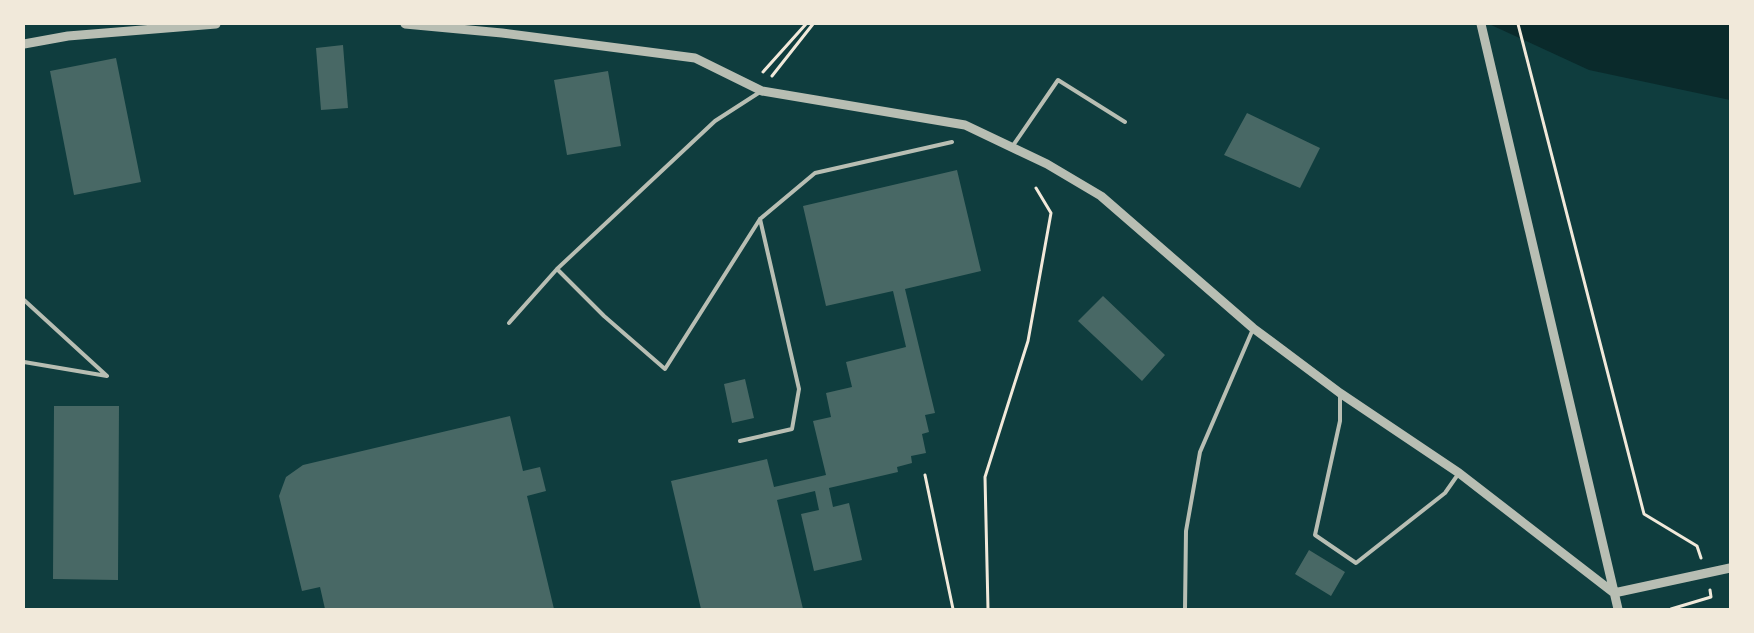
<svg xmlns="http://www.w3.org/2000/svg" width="1754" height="633" viewBox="0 0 1754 633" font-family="'Nunito Sans',sans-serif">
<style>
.water{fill:#0a2a2b}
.building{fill:#486865}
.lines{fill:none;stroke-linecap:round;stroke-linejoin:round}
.path{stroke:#f1e9da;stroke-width:3}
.service{stroke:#b8beb3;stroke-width:4}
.tertiary{stroke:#b8beb3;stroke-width:9}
</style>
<rect width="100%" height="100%" fill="#0f3d3e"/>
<path class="water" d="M1489,24H1730V100L1589,70Z"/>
<path class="building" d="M343,45L348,108L321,110L316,48Z
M116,58L141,182L74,195L50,71Z
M608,71L621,146L567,155L554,80Z
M1247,113L1320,148L1300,188L1224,155Z
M957,170L981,271L905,289L935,413L925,415L929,432L922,434L926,453L911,456L912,463L897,467L898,472L829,488L833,507L849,503L862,560L814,571L801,514L819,510L815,491L777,500L803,609H701L671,481L767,459L774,487L826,475L813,421L831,417L826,393L852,387L846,362L906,347L893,291L826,306L803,206Z
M1103,296L1165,355L1142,381L1078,321Z
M745,379L754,418L732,423L724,384Z
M54,406H119L118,580L53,579Z
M510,416L523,471L540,467L546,491L527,496L554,609H325L320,587L302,591L279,496L286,477L303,465Z
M1309,550L1345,572L1331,596L1295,574Z"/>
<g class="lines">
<path class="path" d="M1518,24L1644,514L1697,546L1701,558
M763,72L806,24
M772,76L813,24
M925,475L953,609
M988,609L985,477L1028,341L1051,213L1036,188
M1671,609L1711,597L1710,590"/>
<path class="service" d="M1012,147L1058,80L1125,122
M557,269L604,316L665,369L760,219L815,173L952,142
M24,300L107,376L24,362
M509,323L557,269L715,121L760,92
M1340,395V421L1315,535L1356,563L1445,493L1459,473
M740,441L792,429L799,389L760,219
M1185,609L1186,531L1200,452L1253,329"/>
<path class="tertiary" d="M405,24L502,33L695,58L762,91L965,125L1047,164L1101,196L1253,328L1340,393L1459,473L1614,593L1730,568
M1481,24L1618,609
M24,44L68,36L216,24"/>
</g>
<rect width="1754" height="633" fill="none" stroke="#f1e9da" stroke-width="50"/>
</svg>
